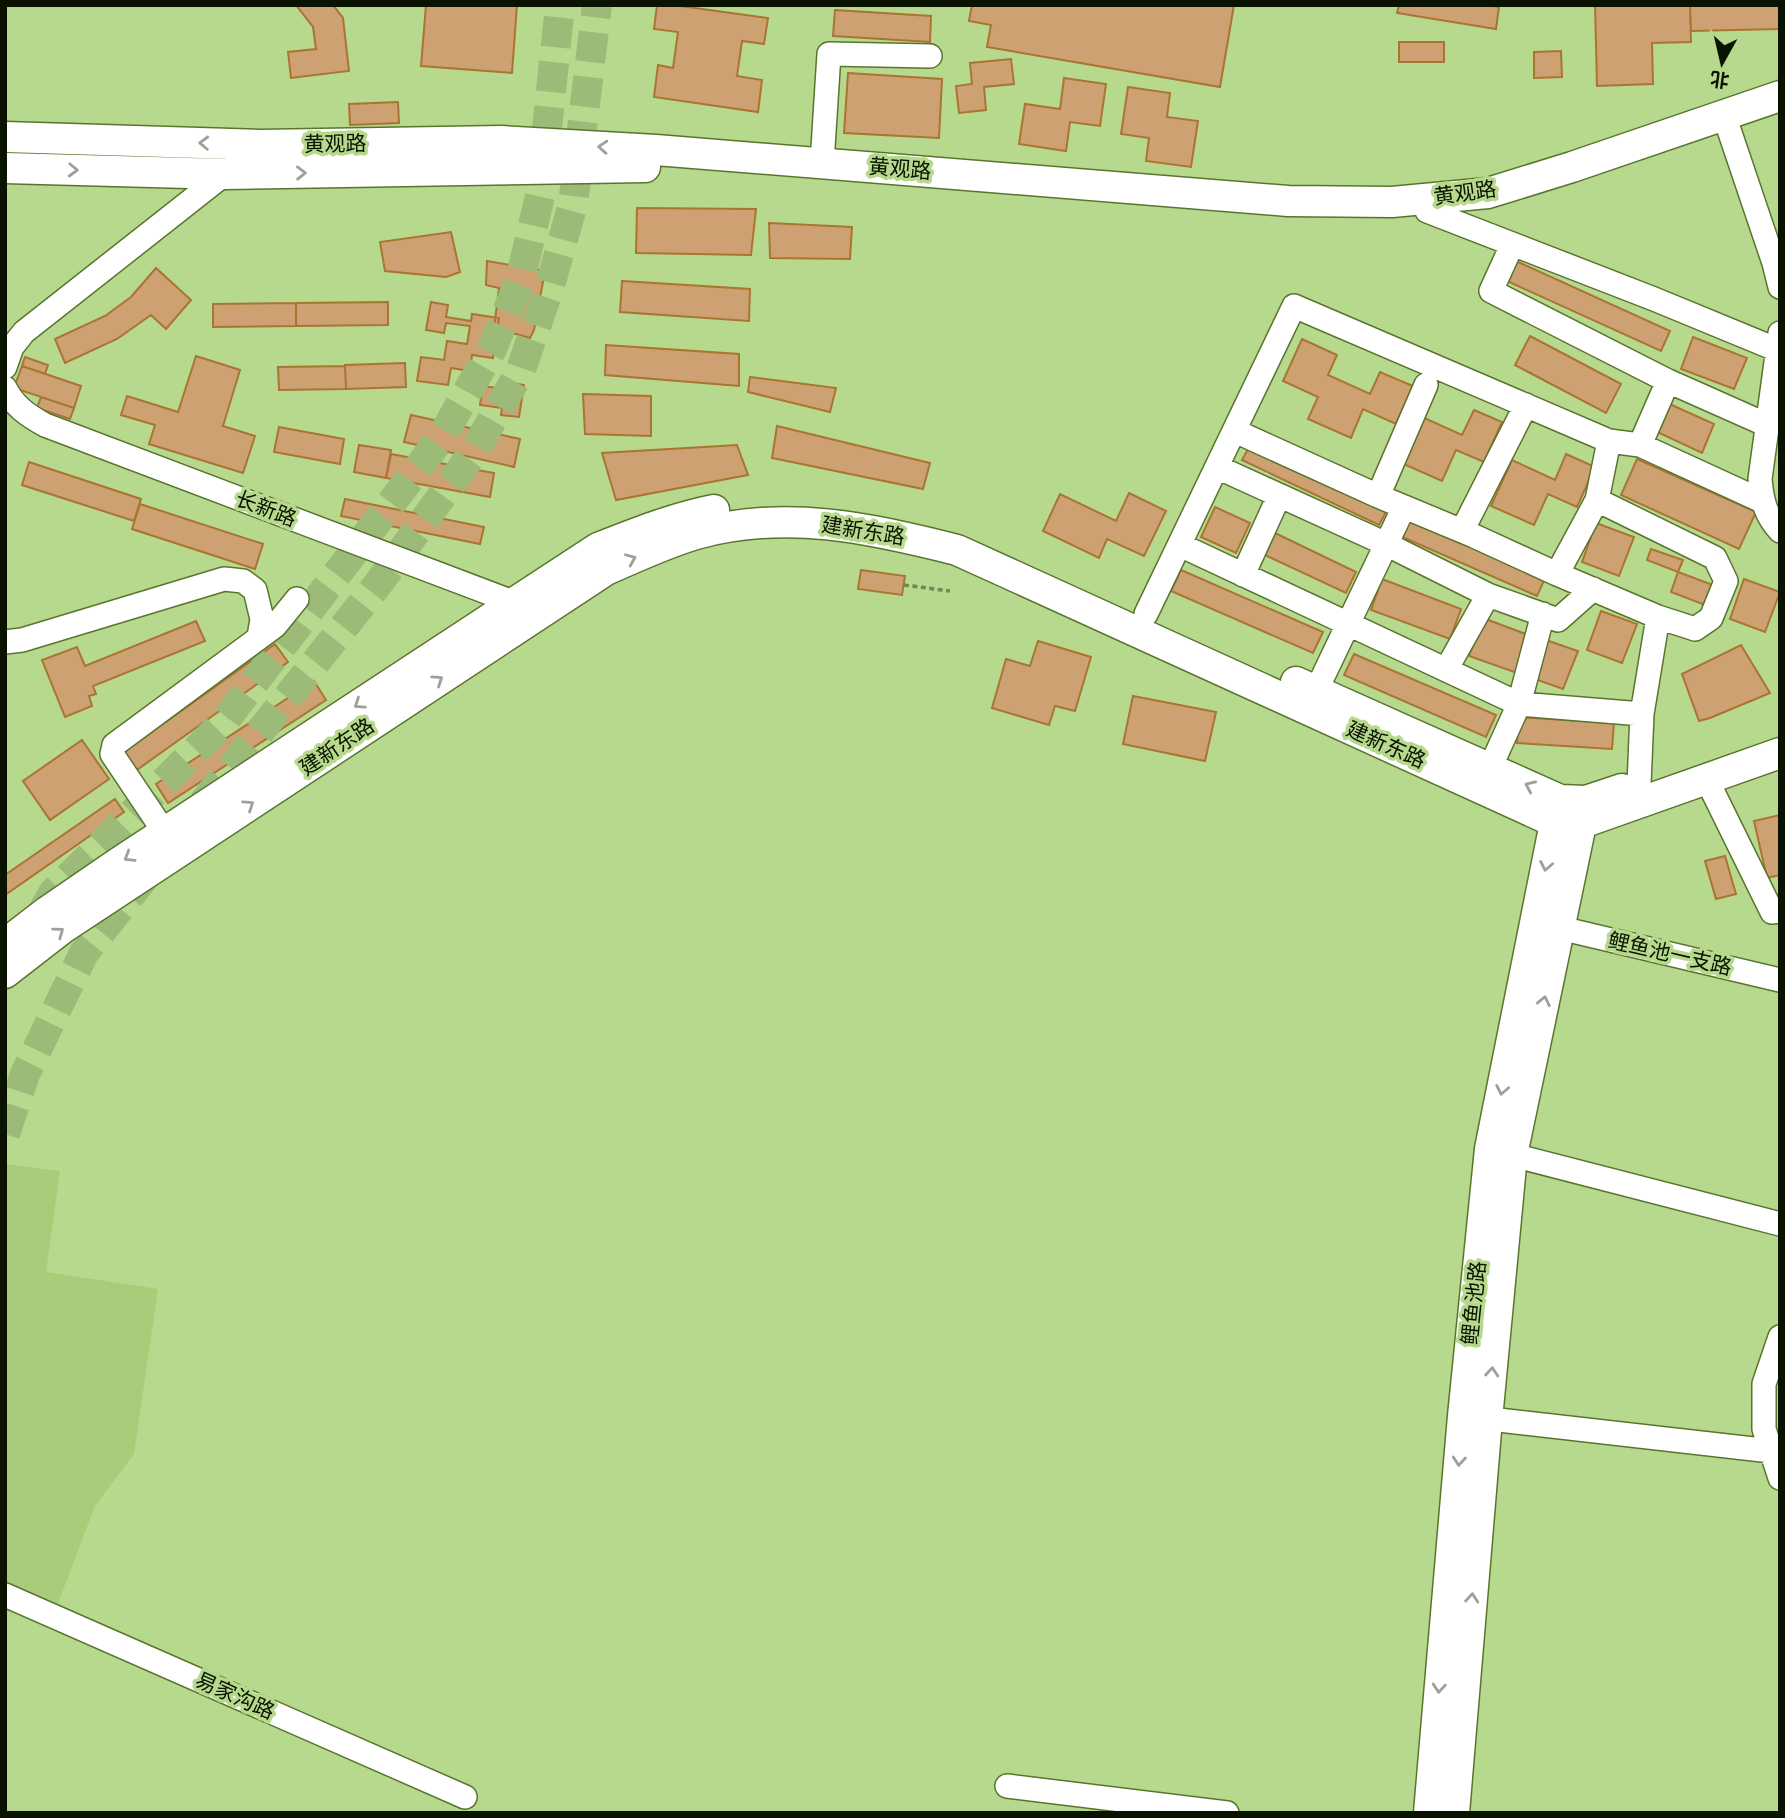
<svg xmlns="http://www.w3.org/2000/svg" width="1785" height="1818" viewBox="0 0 1785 1818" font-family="'DejaVu Sans','Noto Sans SC',sans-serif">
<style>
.built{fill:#a9cc7b}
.building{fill:#cea172;stroke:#aa7433;stroke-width:2}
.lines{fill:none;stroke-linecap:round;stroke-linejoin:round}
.major-tunnel{stroke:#9dbb78;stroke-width:30;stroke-dasharray:30 15;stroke-linecap:butt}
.minor-casing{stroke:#59752d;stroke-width:26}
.major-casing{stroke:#59752d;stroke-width:33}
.path{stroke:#6f8753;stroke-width:3.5;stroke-dasharray:5 3.5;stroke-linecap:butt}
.minor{stroke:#fff;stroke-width:23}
.major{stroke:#fff;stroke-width:30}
.oneway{stroke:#9da199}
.labels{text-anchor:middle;stroke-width:7;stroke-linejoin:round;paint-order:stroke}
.street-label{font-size:21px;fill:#091300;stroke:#b7d98d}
</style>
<rect width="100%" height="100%" fill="#b7d98d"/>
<path class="built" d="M5,1164L60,1171L46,1272L158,1289L134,1454L95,1506L57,1606L5,1582Z"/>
<path class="building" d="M296,5H333L343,18L349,71L291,78L288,52L316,49L313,27Z
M426,5H517L512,73L421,66Z
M657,5H673L768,18L764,44L742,41L737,76L762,80L758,112L654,97L658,65L673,68L678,32L654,29Z
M972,5H1234L1220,87L987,47L991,25L969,21Z
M1399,5H1488L1499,7L1496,29L1397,13Z
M1595,5H1690L1691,42L1652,43L1653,84L1597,86Z
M1690,5H1779V29L1691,31Z
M835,10L931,16L930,42L833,36Z
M1399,42H1444V62H1399Z
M1561,51L1562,77L1534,78V52Z
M1011,59L1014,84L984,87L986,110L959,113L956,86L972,84L970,63Z
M848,73L942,79L939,138L844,133Z
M1064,78L1106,84L1100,126L1070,122L1066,151L1019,144L1025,104L1060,109Z
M1128,87L1170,93L1167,117L1198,121L1191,167L1146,161L1149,138L1121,134Z
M398,102L399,123L350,125L349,104Z
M637,208L756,209L751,255L636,253Z
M769,223L852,227L850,259L770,258Z
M451,232L460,272L446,277L385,271L380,242Z
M487,261L545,271L534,330L530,338L494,328L499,288L486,285Z
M1516,261L1670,331L1661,351L1507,281Z
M156,268L191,300L166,329L151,315L117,339L65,363L55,339L105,316L131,297Z
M622,281L750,289L749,321L620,312Z
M388,302V325L296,326V303Z
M431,302L448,305L446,317L471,321L472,314L499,318L493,358L472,355L470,371L451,368L448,385L417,381L421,357L444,360L447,341L467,344L470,326L446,323L444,333L426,330Z
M296,303V326L213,327V304Z
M1530,336L1621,384L1606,413L1515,365Z
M1693,337L1747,358L1734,389L1681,369Z
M1302,339L1337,355L1328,375L1370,394L1380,372L1413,386L1396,424L1363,409L1351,438L1308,419L1318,397L1283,381Z
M606,345L739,354V386L605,375Z
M196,356L240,370L223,426L255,436L243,473L149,444L155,425L121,415L127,396L178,412Z
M25,357L48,365L45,374L22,366Z
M405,363L406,387L346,389L345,365Z
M22,366L81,386L74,408L14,388Z
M345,366L346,389L279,390L278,367Z
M750,377L836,388L830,412L748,392Z
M506,382L524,385L519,417L501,415L502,408L480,405L483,386L505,389Z
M583,394L651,396V436L585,434Z
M41,397L74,408L70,419L37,408Z
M1665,402L1714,424L1702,453L1653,430Z
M1474,410L1502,422L1484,462L1456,450L1442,481L1399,462L1420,416L1462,435Z
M411,415L520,439L514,467L404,442Z
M777,426L930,463L923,489L772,458Z
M279,427L344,439L340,464L274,452Z
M359,445L391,450L386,478L354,472Z
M737,445L748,475L616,500L602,453Z
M1249,447L1386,512L1379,525L1242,460Z
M391,454L494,473L490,497L386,478Z
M1566,454L1595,467L1577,507L1548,494L1534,525L1491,506L1512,460L1555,480Z
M1637,459L1756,512L1739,549L1621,495Z
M29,462L141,499L134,521L22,485Z
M1129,493L1166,511L1144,556L1107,539L1099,558L1043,531L1060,494L1116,521Z
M345,499L484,527L480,544L341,516Z
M140,504L263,544L255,569L132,529Z
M1215,507L1250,523L1236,553L1201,537Z
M1408,516L1546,576L1537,596L1400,536Z
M1596,523L1634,537L1619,576L1582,562Z
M1275,533L1356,572L1346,593L1265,555Z
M1651,549L1683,560L1678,572L1647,560Z
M861,570L905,576L902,595L858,589Z
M1181,570L1323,632L1313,653L1171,591Z
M1678,572L1713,585L1705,605L1671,592Z
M1382,579L1461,609L1450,639L1371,610Z
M1744,579L1780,592L1765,632L1730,619Z
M1601,611L1637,624L1622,663L1587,650Z
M1483,618L1531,636L1517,673L1469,656Z
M196,621L205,641L93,686L96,694L89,696L92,706L65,717L42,660L77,647L85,666Z
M1546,640L1578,651L1563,689L1532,678Z
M1038,641L1091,657L1075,711L1055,706L1049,725L992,708L1006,659L1030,666Z
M275,644L288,662L134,772L121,754Z
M1741,645L1770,693L1710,718L1699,721L1682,674Z
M1354,654L1496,715L1486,737L1344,675Z
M314,681L326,700L168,803L156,784Z
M1133,696L1216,712L1205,761L1123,744Z
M1518,717L1614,723L1612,749L1517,743Z
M82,740L109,779L50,820L23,781Z
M115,799L124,812L5,895V875Z
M1780,815V875L1767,878L1754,821Z
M1725,856L1736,894L1716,899L1705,861Z"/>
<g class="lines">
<path class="major-tunnel" d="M203,803L378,584L473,453L520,372L549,289L573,204L597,5
M42,913L53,893L223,723L441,438L492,349L520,280L540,196L560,5
M5,1134L25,1074L84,953L144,878"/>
<g class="minor-casing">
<path id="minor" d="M1724,115L1774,263L1780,287
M822,163L829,54L930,56
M1427,211L1654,299L1778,350
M1512,245L1491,291L1668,381L1767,425
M1780,333L1760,479C1762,501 1765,514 1780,531
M5,367L12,347L24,332L231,169
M5,388C14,406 27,415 45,425L526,607
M1235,431L1378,496L1474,536L1557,574L1658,617L1695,629L1711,618L1726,581L1715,558L1597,500
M1640,445L1668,381
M1217,467L1386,544L1488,595L1558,620L1593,589
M1378,496L1426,385
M1462,531L1526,405
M1180,545L1519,704L1642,714
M1557,574L1597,500L1609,441
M1243,575L1279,496
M1146,614L1294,306L1609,441L1640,445L1762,501
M5,642L22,640L224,579L243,581L255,590L262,619L259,637
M1446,670L1488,595
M1316,691L1404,507
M1490,768L1519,704L1543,614
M1707,780L1772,912L1780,911
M1639,784L1642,714L1658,617
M165,833L112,754L114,745L275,626L297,599
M1560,928L1780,980
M1497,1151L1780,1224
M1780,1337L1764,1384V1429L1780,1478
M1472,1417L1771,1451
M5,1595L465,1797
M1007,1786L1227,1813"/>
</g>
<g class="major-casing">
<path id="major" d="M5,137L261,145L501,141L656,150L1288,201L1392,202L1488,193L1572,167L1780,96
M5,168L225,174L645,167
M1296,682L1560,800L1586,801L1622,789
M5,944L48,911L118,863L598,548C636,533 674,518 714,510
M5,973L63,928L606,570C636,557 665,543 696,534C785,509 870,528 957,550L1555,822L1582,823L1780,753
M1429,1813L1463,1416L1490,1149L1559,803
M1454,1813L1487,1419L1512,1155L1585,805"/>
</g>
<path class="path" d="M904,585L950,591"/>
<use href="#minor" class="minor"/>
<use href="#major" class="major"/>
</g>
<defs><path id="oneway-chevron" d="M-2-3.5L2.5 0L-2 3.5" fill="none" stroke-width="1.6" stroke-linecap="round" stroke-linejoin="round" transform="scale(1.75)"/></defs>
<g class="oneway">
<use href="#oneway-chevron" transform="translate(204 143) rotate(-178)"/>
<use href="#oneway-chevron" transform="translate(603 147) rotate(-176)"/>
<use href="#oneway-chevron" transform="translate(73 170) rotate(2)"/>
<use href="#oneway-chevron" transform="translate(301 173) rotate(-1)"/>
<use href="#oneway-chevron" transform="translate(631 559) rotate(-23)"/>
<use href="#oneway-chevron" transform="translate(438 680) rotate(-34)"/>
<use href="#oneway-chevron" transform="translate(359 704) rotate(146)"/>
<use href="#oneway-chevron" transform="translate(1530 786) rotate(-156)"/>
<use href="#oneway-chevron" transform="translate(249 805) rotate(-34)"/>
<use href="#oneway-chevron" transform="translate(129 857) rotate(148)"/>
<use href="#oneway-chevron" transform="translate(1546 866) rotate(101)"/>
<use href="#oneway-chevron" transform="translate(59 932) rotate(-36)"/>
<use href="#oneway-chevron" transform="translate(1544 1001) rotate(-78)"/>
<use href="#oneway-chevron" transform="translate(1502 1090) rotate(101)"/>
<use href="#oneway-chevron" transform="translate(1492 1372) rotate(-85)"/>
<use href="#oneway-chevron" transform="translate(1459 1461) rotate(95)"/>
<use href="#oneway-chevron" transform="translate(1472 1598) rotate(-85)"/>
<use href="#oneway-chevron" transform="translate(1439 1688) rotate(95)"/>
</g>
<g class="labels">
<g class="street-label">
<text transform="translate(335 144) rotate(-1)" y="7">黄观路</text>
<text transform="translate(900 169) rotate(5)" y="7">黄观路</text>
<text transform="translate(1465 193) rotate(-8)" y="7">黄观路</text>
<text transform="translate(266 509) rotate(21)" y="7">长新路</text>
<text transform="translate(863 531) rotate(9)" y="7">建新东路</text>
<text transform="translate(1386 745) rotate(24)" y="7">建新东路</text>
<text transform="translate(337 747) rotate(-34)" y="7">建新东路</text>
<text transform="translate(1670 954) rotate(13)" y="7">鲤鱼池一支路</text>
<text transform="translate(1474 1303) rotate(-84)" y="7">鲤鱼池路</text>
<text transform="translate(235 1696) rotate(24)" y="7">易家沟路</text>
</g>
</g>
<rect width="1785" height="1818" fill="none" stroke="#091300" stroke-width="14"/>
<g transform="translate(1722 63) rotate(188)" stroke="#b7d98d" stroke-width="5" paint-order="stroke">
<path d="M0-5L12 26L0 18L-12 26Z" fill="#091300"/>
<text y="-10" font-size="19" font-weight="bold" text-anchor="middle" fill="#091300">北</text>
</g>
</svg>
